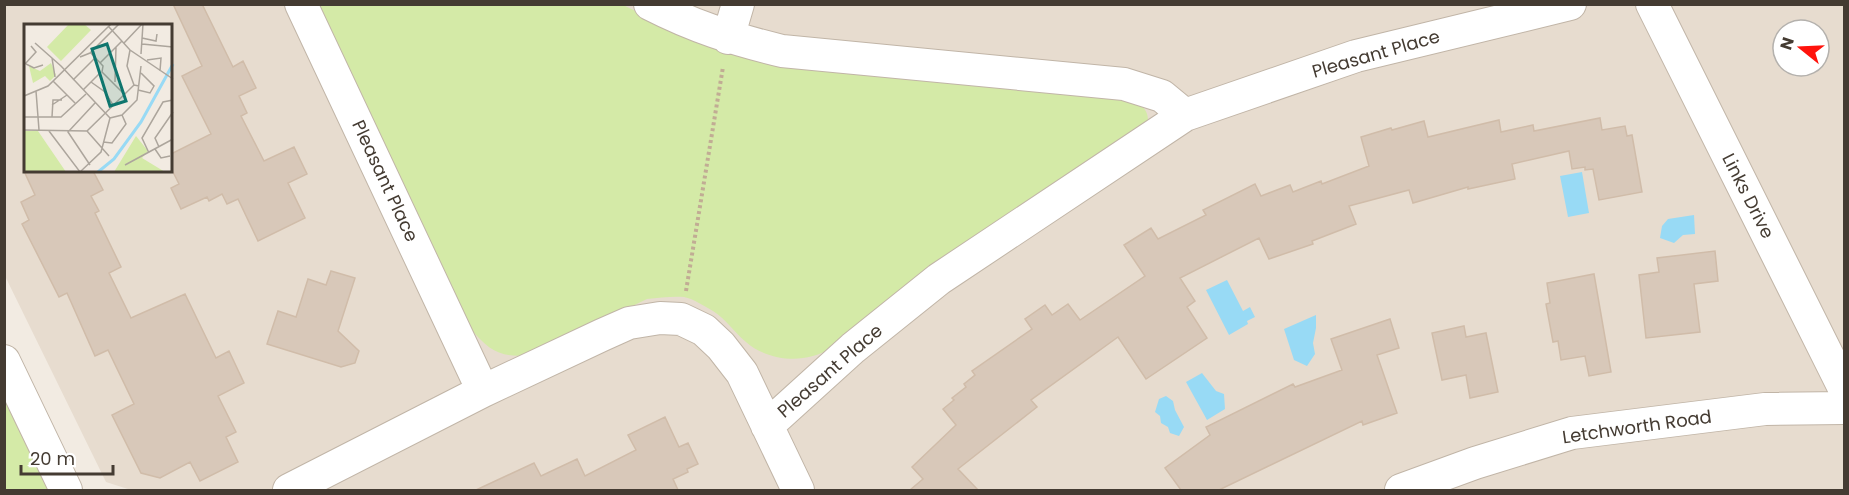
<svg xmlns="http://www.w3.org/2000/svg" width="1849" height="495" viewBox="0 0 1849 495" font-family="Poppins,sans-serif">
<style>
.residential{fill:#e7dccf;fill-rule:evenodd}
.green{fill:#d4eaa7}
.water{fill:#98daf5}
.building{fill:#d8c8b9;stroke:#d0bca9;stroke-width:1.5}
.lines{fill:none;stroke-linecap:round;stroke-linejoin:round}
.minor-casing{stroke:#c1b5a7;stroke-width:34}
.path{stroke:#c1ac94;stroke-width:4;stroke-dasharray:3 3;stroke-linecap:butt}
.minor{stroke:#fff;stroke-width:32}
.labels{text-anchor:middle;stroke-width:4.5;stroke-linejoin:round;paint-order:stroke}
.street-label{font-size:18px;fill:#443b32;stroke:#fff}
.inset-river{fill:none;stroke:#98daf5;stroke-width:3}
.inset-road{fill:none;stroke:#aca59c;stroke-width:1.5}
.view{fill:#0f766e;fill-opacity:0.15;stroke:#0f766e;stroke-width:3}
.inset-edge{fill:none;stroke:#443b32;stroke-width:3}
</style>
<rect width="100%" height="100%" fill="#f2ebe2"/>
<path class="residential" d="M5,5H1844V490H131L106,482L5,276ZM26,26H171V171H26ZM1783,30H1819V66H1783Z"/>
<path class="green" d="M312,5H623L704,44L736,56L778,63L1127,98C1140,104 1149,108 1148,123L842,344C830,349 816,357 803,358C785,361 760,355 746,342C734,332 727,320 713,311C704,306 694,299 684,297C672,296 659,298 647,299L530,355C501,358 489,351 471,329Z
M5,394L52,490H5Z"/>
<path class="water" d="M1582,172L1589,213L1568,217L1560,176Z
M1694,215L1695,234L1683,235L1674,243L1660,238L1662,226L1668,219Z
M1227,280L1243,311L1250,307L1255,317L1247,321L1248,324L1229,335L1206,290Z
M1316,315V328L1313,343L1315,354L1307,366L1294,360L1284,329Z
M1202,373L1216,391L1224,394L1225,409L1207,420L1186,382Z
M1166,396L1173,401L1175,410L1184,427L1179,436L1170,433L1168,427L1161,423L1160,416L1155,412L1159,399Z"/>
<path class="building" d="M173,4H202L233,67L243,61L256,88L239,96L247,113L241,116L264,161L294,147L307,174L288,183L305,218L258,241L238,199L227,204L222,194L209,201L207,197L181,209L171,188L179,184L171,168V154L211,134L182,76L202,66Z
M1600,118L1602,130L1625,126L1627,136L1632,135L1642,192L1599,200L1593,169L1585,170V167L1572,169L1569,151L1512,164L1515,179L1468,189V187L1413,203L1409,190L1349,206L1356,224L1312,241L1313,244L1269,259L1259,238L1180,278L1195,301L1187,307L1207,338L1146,379L1118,337L1031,400L1037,407L958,469L978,490H910L923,479L912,467L956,425L943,409L954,400L952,398L966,387L964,384L975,375L972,371L1032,329L1025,319L1045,305L1052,315L1068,304L1080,320L1145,276L1124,245L1151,228L1158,239L1206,215L1203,210L1255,184L1261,196L1290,185L1293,192L1321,181L1322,184L1369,166L1361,137L1391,128L1392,130L1424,121L1428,137L1499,120L1501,132L1533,125L1534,131Z
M24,171H93L103,190L91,196L99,211L95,213L121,267L109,273L131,318L185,294L216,358L229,351L244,383L218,396L236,432L226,437L238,462L200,481L190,462L160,478L141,473L112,415L134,404L108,350L95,356L67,293L59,297L22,224L29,220L21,202L35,195Z
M1715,251L1718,281L1694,284L1700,332L1646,338L1639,275L1659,272L1657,258Z
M331,271L355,278L338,331L359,351L355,363L341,367L267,344L278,311L296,317L308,279L326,285Z
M1594,274L1611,372L1589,376L1585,356L1561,360L1558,341L1553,342L1546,304L1550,303L1547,283Z
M1390,319L1399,348L1377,355L1397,413L1363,425L1362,421L1219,490H1181L1165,468L1210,435L1206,427L1293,384L1295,387L1342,370L1331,339Z
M1464,326L1466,337L1486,333L1498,392L1470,398L1466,375L1442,380L1432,333Z
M665,417L679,447L688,443L698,464L687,469L688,472L673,479L678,490H476L534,463L541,476L577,459L585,476L636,450L628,435Z"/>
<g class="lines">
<g class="minor-casing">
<path id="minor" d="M301,4L483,391
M650,4C695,27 733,39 782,51L1124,84L1162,96L1185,115
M1652,4L1844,388
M728,38L738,4
M4,361L66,490
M767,426L853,348L939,279L1185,115L1356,56L1570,4
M289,490L483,391L602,335L629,323L660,318L681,319L704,330L721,346L742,373L798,490
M1401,490L1475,463L1572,433L1765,409L1844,408"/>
</g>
<path class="path" d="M686,291L723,67"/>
<use href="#minor" class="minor"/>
</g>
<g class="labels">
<g class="street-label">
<text transform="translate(1376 54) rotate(-16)" y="6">Pleasant Place</text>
<text transform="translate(385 181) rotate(65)" y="6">Pleasant Place</text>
<text transform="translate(1748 196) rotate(63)" y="6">Links Drive</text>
<text transform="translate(830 371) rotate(-41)" y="6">Pleasant Place</text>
<text transform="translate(1637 427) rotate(-8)" y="6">Letchworth Road</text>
</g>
</g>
<g transform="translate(24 24)">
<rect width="148" height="148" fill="#f2ebe2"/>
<path d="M45,0H60L67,6L37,37L23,23ZM27,39L32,51L26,57L21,52L9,59L5,42L16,47ZM0,107H14L42,148H0ZM112,112L124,127L118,134L141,148H90Z" fill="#d4eaa7"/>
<path class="inset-river" d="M74,148L90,135L117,98L149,40"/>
<path class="inset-road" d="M85,3L106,26L149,55M118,14L132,17L133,10M11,19L37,42M100,19L118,0M118,20L149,23M106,26L103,42L110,61M66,28L79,42L78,48M117,30L119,0M56,33L66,29L95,0M28,34L31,53M123,36L137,34L136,47M76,39L98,17M1,40L12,28L7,22M2,40L10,44L19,41M37,42L86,94M78,48L100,70M49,56L71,34M29,57L51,79M67,58L81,68L89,81M91,58L92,23M59,66L77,48M114,66L126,69L130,62L117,49M12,67L15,106M0,72L24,62L87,0M28,81L43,71M0,93H37L62,70M28,93L29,76H38M86,94L98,91L113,76L117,42M0,106L63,107L110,61L115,62M25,107L56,148L77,128L86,94M63,107L85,132M79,118L88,119L102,100L98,91M135,123L131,114L149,88M131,125L137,134L146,132M125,129L118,114L139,78L149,76M66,141L44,108L71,79M101,141L149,115"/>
<path class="view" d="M83,20L102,77L86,82L68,25Z"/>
<rect width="148" height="148" class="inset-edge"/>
</g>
<rect width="1849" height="495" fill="none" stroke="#443b32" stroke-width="12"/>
<g transform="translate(1801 48) rotate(288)"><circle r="28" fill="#ffffff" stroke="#b4b1ad" stroke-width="1.5"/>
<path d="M0-4.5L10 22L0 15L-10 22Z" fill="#ff130c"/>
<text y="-9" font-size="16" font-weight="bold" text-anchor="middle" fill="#443b32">N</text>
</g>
<path d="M21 465v9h92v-9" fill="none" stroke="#443b32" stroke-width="3"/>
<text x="30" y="465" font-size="18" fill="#443b32" stroke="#ffffff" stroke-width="4.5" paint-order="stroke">20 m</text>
</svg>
